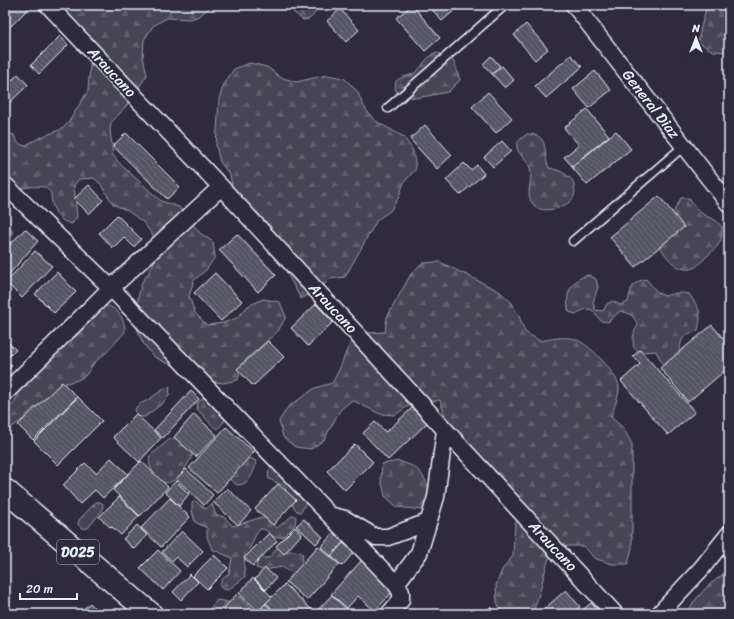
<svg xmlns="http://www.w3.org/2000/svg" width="734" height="619" viewBox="0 0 734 619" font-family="Sriracha,sans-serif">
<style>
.forest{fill:url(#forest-firs);stroke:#979aa6}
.building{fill:url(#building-back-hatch);stroke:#e8f1f8}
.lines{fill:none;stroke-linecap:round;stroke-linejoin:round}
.service-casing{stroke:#e8f1f8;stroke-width:11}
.minor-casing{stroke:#e8f1f8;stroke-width:19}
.primary-casing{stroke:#e8f1f8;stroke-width:25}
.service{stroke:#2f2a3d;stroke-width:8}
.minor{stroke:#2f2a3d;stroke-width:16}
.primary{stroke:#2f2a3d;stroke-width:22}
.labels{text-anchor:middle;stroke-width:3.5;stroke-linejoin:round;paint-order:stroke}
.shield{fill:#2f2a3d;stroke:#b0b5c0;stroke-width:1}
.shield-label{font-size:14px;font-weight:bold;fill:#e8f1f8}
.street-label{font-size:15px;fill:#e8f1f8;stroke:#2f2a3d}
</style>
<defs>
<pattern id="forest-firs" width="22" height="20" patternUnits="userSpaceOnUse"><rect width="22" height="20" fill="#464455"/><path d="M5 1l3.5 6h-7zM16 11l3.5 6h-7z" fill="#615f6e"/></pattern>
<pattern id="building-back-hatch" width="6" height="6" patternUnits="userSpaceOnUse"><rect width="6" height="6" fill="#575565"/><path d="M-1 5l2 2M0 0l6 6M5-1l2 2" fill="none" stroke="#6f6e7c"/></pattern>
</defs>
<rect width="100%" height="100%" fill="#2f2a3d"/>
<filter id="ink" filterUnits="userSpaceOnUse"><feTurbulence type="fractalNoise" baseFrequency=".025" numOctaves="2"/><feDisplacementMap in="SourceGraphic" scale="8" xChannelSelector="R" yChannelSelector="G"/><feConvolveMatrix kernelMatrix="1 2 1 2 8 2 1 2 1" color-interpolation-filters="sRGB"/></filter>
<g filter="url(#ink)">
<path class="forest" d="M41,5H213L199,16L191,19L167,18L153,26L144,40L143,57L147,75L127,105L111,123L110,130L113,155L120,164L161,201L179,207L200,233L213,242L215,257L206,270L194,280L189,296L195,313L207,325L223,323L237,318L248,306L263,299L280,302L286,317L278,331L242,363L238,380L223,383L208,381L181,366L166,363L153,356L143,343L137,329L138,298L142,282L151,269L158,253L154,237L144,223L128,211L113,204L100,183L94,178L79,179L74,185L77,217L72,224C57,221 51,207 51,193L45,187C21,186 18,187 5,207V132L14,135L17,142L24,146L39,138L62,129L68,123L88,91L91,53Z
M287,5H318C315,13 313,20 303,20L293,12Z
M707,5H729V52L713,51L698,42L701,27Z
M434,53C455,54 454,62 460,80L448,92L417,98L400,96L395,89L396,81C404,75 409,77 416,72C423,66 425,59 434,53Z
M250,63L267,67L280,77L296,82L327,75L344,78L357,91L364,107L374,120L404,137L413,151L416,169L404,182L399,197L390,211L377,220L345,277L330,279L318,290L301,299L283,266L279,251L236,207L230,175L220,162L216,146L219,99L224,84L234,69Z
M527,134C551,134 542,153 549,168C559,170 566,173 573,181C574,185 576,192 574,196C570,207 545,214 536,207C521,195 536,179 529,166C526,159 516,153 517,145C518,140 523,137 527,134Z
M681,198H689C693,206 700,213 708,217C716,220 716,220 722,227C722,242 719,246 707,256C702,261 697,268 690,269C675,272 661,250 656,239L661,224L673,213Z
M5,226L12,229C14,238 9,244 5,251Z
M440,262L499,291L512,303L519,316L525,332L540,341C551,339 563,336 574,339C587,341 618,374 619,387C620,393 613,411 611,417L623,428L632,444V548L628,564H612L594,558L584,546H567L551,551C544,572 541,593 532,614H502L497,602L496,585L502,570L513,556L515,523L528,511L454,444L440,400L408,406L395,415L380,414L352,400L340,410L324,440L311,449L295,447L283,437L279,421L288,407L315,388L332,383C341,369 344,354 353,338L369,333L385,332L387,317L411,274L422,263Z
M589,275L596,279L598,287L593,302L595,310L603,311L607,304L613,301L620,305L628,302C631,289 631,282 646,279L658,293L665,296C673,293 680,292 689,294C700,310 702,311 698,331C676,335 683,345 677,360C675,363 672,365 670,368L663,365L656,351L641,352L634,348C632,339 633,333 638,325C634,316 630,313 620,311L608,322L601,321L591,309L583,310L576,314L569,312C564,296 571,278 589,275Z
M109,306C120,311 125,321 125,332L107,352L95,362L85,376L78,380L63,384L39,405L32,409L22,420L8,430L5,429V413L14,403L22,387L65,344L79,334L93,313L100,307Z
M170,386L169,395L164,402L145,417H137L135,409C139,403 142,403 148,400C156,395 162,389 170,386Z
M204,398H206L226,418L223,423L217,429C213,427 201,413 197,409L198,402Z
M174,438C180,439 189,447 191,453L194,452C188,463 183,477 170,482C162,486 151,473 150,465C149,462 149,459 150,456L170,439Z
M248,457L256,461C255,472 249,485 237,485L227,477Z
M399,461C403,463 409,464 414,467C428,476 431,496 432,511L397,507L385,496L381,479L382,464Z
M274,466L306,497L305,505L301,512L297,511L294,508L284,486L269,479L268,471Z
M195,501L206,509L212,504L216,515L224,517L233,526L259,518H272L274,526L277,528L293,515L296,517L295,525L283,537H274L264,529H260L255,536L250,548L245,554L244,566L245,577L228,590L223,589L220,587C220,580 223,578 229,574L232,558L212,549L207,537V528L195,522L192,511V503Z
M96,502H100L103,504L102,511L88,528C84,529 80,528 78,524L79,520Z
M277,548C281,548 283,550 287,551C293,551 297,550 303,554L301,567L296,573L286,570L283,567L263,570L256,568L258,560L261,558H269Z
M729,563V614H685L687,612L696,599L708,586L722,575Z
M217,600C230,602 232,602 239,614H210L211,607Z"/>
<path class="building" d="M14,5H30L31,6L5,32V13Z
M412,5L440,38L425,51L396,18Z
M428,5H454L457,8L442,21Z
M340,9L359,30L346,42L327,21Z
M526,24L548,49L535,60L514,35Z
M60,36L68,45L39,74L31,65Z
M571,55L582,67L546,98L535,86Z
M491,56L500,66L492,74L483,64Z
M5,60L10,65L5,69Z
M502,66L514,80L505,88L492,74Z
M595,71L611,90L589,108L573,89Z
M18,74L28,85L5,107V87Z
M488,92L512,118L496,133L472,107Z
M587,109L609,136L572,166L564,157L579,145L564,128Z
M425,125L452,155L437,169L410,139Z
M616,131L631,149L587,185L572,167Z
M126,133L180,187L167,199L113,146Z
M502,141L511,151L493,167L484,157Z
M464,163L471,170L477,165L484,174L460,195L446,180Z
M89,185L103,200L89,214L74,199Z
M659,196L684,227L635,267L610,237Z
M117,215L141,239L134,247L124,237L113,248L99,233Z
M25,229L38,241L5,279V250Z
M237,234L276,275L258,292L219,250Z
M35,251L52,266L22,298L6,282Z
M57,272L76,292L54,313L35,294Z
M215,273L242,301L221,321L194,293Z
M316,304L333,322L308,346L291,328Z
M712,325L729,345V367L688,402L660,368Z
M268,341L284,357L253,386L237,369Z
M9,343L16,350L5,360L12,366L5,373V348Z
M640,350L695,412L668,435L621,381L640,364L633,356Z
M62,382L77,397L33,440L18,425Z
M191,391L199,399L163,438L154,430Z
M78,397L102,421L58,465L34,441Z
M412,408L427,423L388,460L363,433L375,422L386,432Z
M136,414L161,438L139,462L113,437Z
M194,414L217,435L196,457L174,437Z
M226,427L254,452L217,493L189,468Z
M355,444L373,462L345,490L327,471Z
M111,458L128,474L103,498L95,490L80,504L63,485L85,463L96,473Z
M141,461L168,487L140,516L113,490Z
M186,469L213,495L204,505L176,479Z
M176,481L189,494L179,506L165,492Z
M278,484L296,500L273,525L255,509Z
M227,488L251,511L238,525L213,502Z
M119,497L139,516L121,535L112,527L111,528L99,517Z
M170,498L190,517L161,547L141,528Z
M304,519L323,537L316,544L296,526Z
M137,525L147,535L134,549L123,539Z
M295,527L302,534L284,554L276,546Z
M336,530L346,539L331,556L321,547Z
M182,531L203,551L187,567L176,557L172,561L162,552Z
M269,533L277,541L253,566L244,558Z
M343,543L354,552L342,566L331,556Z
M318,546L339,564L307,600L286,582Z
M158,550L180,571L163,590L140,568Z
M214,555L228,568L207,589L193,576Z
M362,560L395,589L375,611L358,596L347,608L331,594Z
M265,568L276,578L266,590L255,579Z
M190,574L198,582L181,600L173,592Z
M253,578L272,597L258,611L239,593Z
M285,584L314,612L313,614H277L266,603Z
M566,590L580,607L571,614H538Z
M237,594L256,612L255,614H228L223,609Z
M332,595L352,614H314Z
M90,603L100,614H78Z
M591,603L601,614H578Z
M265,604L275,613L256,614Z
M490,607L498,614H484Z"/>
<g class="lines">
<g class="service-casing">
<path id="service" d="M388,108L505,5
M573,241L684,146"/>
</g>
<g class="minor-casing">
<path id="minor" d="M48,5L221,187L615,614
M574,5L729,204
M5,185L111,288L396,584
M5,393L111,288L221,187
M333,516L345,519L375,537H388L428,522
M389,614L401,600V592L396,584L419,553L436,497L445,430
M659,614L701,569L729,534"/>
</g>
<g class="primary-casing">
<path id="primary" d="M5,490L151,614"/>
</g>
<use href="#service" class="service"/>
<use href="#minor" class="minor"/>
<use href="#primary" class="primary"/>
</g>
</g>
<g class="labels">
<rect class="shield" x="57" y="540" width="42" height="24" rx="3"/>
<g class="shield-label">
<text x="78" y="557">D025</text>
</g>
<g class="street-label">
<text transform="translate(112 72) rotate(47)" y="5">Araucano</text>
<text transform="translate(651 104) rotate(52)" y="5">General Diaz</text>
<text transform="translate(333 308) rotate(47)" y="5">Araucano</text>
<text transform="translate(553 546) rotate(47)" y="5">Araucano</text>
</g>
</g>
<rect width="734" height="619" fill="none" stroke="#2f2a3d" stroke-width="20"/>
<rect x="10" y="10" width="714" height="599" fill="none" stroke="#e8f1f8" stroke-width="1.5" filter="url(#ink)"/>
<g transform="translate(696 38)" stroke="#2f2a3d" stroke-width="3" paint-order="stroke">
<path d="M0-3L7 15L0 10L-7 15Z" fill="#e8f1f8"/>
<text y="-6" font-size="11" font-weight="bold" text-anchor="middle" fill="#e8f1f8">N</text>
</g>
<path d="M20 593v6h57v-6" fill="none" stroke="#e8f1f8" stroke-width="2"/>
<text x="26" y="593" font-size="12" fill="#e8f1f8" stroke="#2f2a3d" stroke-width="3" paint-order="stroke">20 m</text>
</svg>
